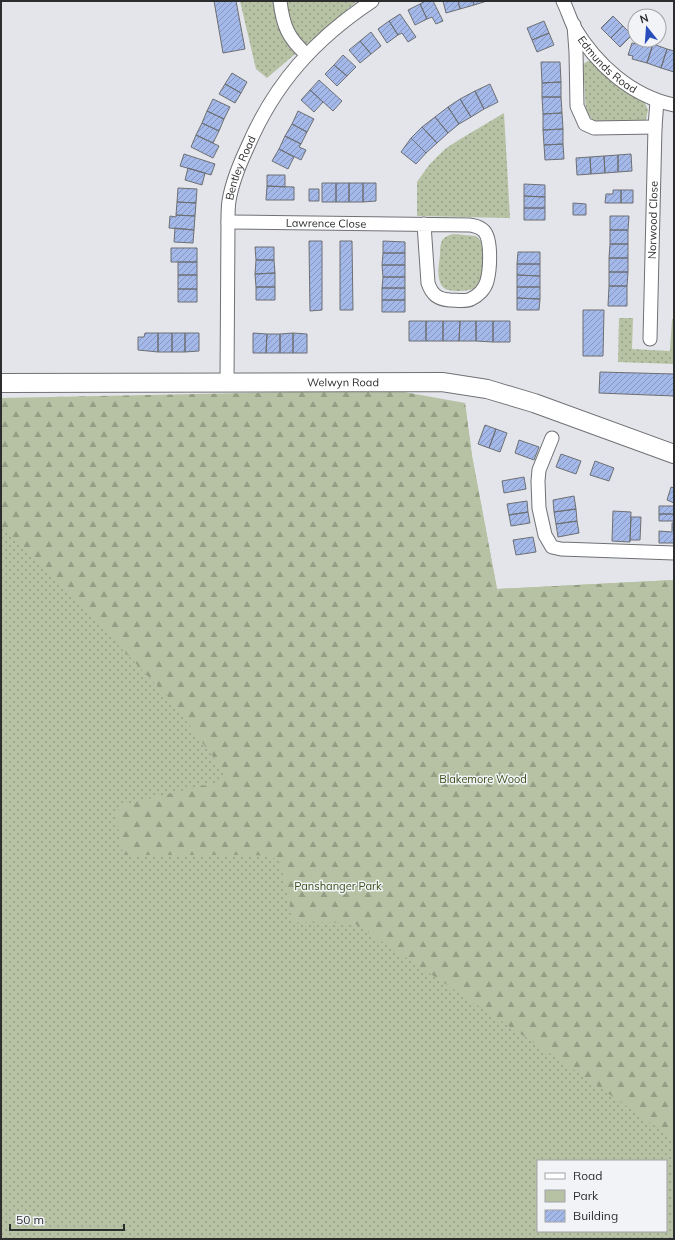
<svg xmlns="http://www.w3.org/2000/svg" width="675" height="1240" viewBox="0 0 675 1240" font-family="Mulish,sans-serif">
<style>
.green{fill:url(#green-dots);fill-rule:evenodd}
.forest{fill:url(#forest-firs)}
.building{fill:url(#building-hatch);stroke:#6d6f72}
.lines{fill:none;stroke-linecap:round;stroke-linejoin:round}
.street-casing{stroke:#6f7175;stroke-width:15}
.secondary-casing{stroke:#6f7175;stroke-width:20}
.street{stroke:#fff;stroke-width:13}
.secondary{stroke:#fff;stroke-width:18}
.labels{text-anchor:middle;stroke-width:3;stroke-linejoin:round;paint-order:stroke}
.street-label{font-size:11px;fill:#2c2d2e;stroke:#f1f3f7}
.park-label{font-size:11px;fill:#3c4e17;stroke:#f1f3f7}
</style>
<defs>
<pattern id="green-dots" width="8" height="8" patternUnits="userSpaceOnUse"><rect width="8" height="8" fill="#b6c2a3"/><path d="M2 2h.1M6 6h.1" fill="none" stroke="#949e85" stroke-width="1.8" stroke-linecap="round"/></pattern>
<pattern id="forest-firs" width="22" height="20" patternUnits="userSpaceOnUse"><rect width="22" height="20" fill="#b6c2a3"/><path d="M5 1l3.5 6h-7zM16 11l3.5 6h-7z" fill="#949e85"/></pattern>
<pattern id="building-hatch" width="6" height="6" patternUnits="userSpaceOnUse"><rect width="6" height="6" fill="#a4b9e9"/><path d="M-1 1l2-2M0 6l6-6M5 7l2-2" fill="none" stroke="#8697bd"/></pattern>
</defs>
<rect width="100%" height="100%" fill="#e3e5ea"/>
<path class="green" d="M240,1H357L267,78L256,69Z
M588,61L592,62L616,83L644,101L648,110L645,123L594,122L586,111L583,64Z
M504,113L510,218L417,216V182L429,165L445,149L457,141Z
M453,234L476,236L481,241C483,249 484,280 478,286C475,291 455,292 449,290C445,290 441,286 440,282C437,274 439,264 440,255C441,243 439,238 453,234Z
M619,318H633L632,349L670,351L672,319H674V364L618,362Z
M1,398L465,403L472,456L497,589L674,580V1239H1ZM538,1161H666V1231H538Z"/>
<path class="forest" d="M393,390L465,403L472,456L497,589L674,580V1139L557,1058L354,923L294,922L280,861L269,856L254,855H124L121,846L115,807L226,780L222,769L169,698L68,593L1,526V398Z"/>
<path class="building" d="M214,1H236L245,49L223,53Z
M425,1H433L443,21L436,24L432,17L427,19L420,4Z
M443,1H458L460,9L446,13Z
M458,1H473L474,5L460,9Z
M473,1H487L474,5Z
M420,4L427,19L415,25L408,10Z
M400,14L416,37L408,42L402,33L398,35L389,21Z
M613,16L623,26L611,38L601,28Z
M389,21L398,35L387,43L378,29Z
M544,21L549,33L532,40L527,28Z
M623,26L632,35L620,47L611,38Z
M371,32L381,46L371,54L360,41Z
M549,33L554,45L537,52L532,40Z
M638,40L653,44L647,63L632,59L633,56L628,55L632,43L636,44Z
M360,41L371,54L360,63L349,50Z
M653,44L667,49L661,68L647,63Z
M667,49L674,51V72L661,68Z
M343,55L356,67L347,76L334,65Z
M541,62H560L561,82L542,83Z
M334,65L347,76L337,86L325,74Z
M232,73L247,82L241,93L225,84Z
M319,80L342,101L333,111L310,90Z
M561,82V97H542V83Z
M225,84L241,93L235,103L219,94Z
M490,84L498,102L484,109L475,91Z
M310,90L323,102L314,112L301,100Z
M475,91L484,109L471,117L460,99Z
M542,97H561L562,113L543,114Z
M213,99L230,107L224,119L207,111Z
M460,99L471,117L459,124L448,107Z
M448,107L459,124L448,133L435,117Z
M207,111L224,119L219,131L202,123Z
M298,111L314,119L307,132L292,124Z
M562,113L563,129L543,130V114Z
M435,117L448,133L437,143L422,127Z
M202,123L219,131L213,143L196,135Z
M292,124L307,132L301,144L285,136Z
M422,127L437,143L426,153L411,138Z
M563,129V144L544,145L543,130Z
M196,135L219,146L213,158L191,147Z
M285,136L301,144L299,147L306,150L301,160L279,149Z
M411,138L426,153L416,164L401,152Z
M563,144L564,159L545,160L544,145Z
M279,149L294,157L288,169L272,161Z
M184,154L215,164L211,175L180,166Z
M631,154L632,171L618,172V155Z
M618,155V172L605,173L604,156Z
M604,156L605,173L591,174L590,157Z
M590,157L591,174L577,175L576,158Z
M188,168L205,173L202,185L185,180Z
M267,175H285V187L267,186Z
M322,183H336V202H322Z
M336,183H349V202H336Z
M349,183H363V202H349Z
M363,183H376V201L363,202Z
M524,184L545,185V197L524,196Z
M267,186L294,187V200H266Z
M178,188L197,189L196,203L177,202Z
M309,189H319V201H309Z
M613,190H621V203H605L606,194H613Z
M621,190H633V203H621Z
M524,196L545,197V208H524Z
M177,202L196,203L195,216L176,215Z
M573,203L586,204V215H573Z
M524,208H545V220H524Z
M176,215L195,216L194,230L169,228L170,216L176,217Z
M610,216H629L628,230H610Z
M175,228L194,230L193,243L174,242Z
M610,230H628V244H610Z
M309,241H322V310L310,311Z
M340,241H352L353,310H340Z
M383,241L405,242V253H383Z
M610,244H628V258H609Z
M255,247H274V260H256Z
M171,248H197V262H171Z
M518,252H540V264H517Z
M383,253H405V265H382Z
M609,258H628V272H609Z
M256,260H274L275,273L255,274Z
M178,262H197V275H178Z
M517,264H540V276L517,275Z
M382,265H405V277H383Z
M609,272H628L627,286H609Z
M275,273V287H256L255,274Z
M178,275H197V289H178Z
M517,275L540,276V287H517Z
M383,277H405V288H382Z
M609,286H627V306H608Z
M256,287H275V300H256Z
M517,287H540V299L517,298Z
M382,288H405V300H382Z
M178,289H197V302H178Z
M517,298L540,299L539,310H517Z
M382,300H405V312H382Z
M583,310H604L603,356H583Z
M409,321H426V341H409Z
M426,321H443V341H426Z
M443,321H460L459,341H443Z
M460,321H476V341H459Z
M476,321H493V342L476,341Z
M493,321H510V342H493Z
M145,333H158V352L138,350V337H144Z
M158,333H172V352H158Z
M172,333H185V352H172Z
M185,333H199V351L185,352Z
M253,333L267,334L266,353H253Z
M293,333L307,334V353H293Z
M293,333V353H280V334Z
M267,334H280V353H266Z
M600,372L674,374V396L599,393Z
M485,425L496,429L489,448L478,444Z
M496,429L507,433L500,452L489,448Z
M519,440L539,447L534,460L515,453Z
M561,454L581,461L576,474L556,467Z
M595,461L614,468L609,481L590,475Z
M524,477L526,489L504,493L502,481Z
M671,487L674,488V503L667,500Z
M574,496L576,509L554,512L553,500Z
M527,501L528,512L509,515L507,504Z
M659,506H674V514H659Z
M576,509L577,521L556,524L554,512Z
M613,511L631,512L630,542L612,541Z
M528,512L530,523L511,526L509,515Z
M659,514H674V521H659Z
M631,517H641L640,540H630Z
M577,521L579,533L558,537L556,524Z
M672,523H674V543H659V531L672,532Z
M533,537L536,552L516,555L513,540Z"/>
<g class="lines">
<g class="street-casing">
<g id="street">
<path d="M280,1C283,26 288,38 307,55"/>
<path id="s1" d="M563,1C567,9 570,19 574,27C596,64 631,96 674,105"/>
<path d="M574,25L576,52L577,106L585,124L594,128L655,127"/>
<path id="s2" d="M228,222L470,225C475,226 479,226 484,231C492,240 490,270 487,281C485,289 478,296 471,299C466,302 456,300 450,300C438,299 432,295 428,283L424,224"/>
<path id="s3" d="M650,339L655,127L657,101"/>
<path id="s4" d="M227,383L228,222C228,215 228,207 229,201C232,182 240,163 248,146C275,83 315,39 372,1"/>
<path d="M552,438L539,470L538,481L539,508L545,535L552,547L561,549L674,553"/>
</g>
</g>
<g class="secondary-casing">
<g id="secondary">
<path id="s5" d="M1,383L442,382L487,389L534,403L674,454"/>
</g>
</g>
<use href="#street" class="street"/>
<use href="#secondary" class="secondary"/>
</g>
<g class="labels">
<g class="street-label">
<text dy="4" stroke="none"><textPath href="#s1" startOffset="79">Edmunds Road</textPath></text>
<text dy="4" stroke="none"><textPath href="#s4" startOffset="217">Bentley Road</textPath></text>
<text dy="4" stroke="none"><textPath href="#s3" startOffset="119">Norwood Close</textPath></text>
<text dy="4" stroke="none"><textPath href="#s2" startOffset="98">Lawrence Close</textPath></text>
<text dy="4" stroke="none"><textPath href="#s5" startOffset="342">Welwyn Road</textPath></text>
</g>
<g class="park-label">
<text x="483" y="783">Blakemore Wood</text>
<text x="338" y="890">Panshanger Park</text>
</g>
</g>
<rect width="675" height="1240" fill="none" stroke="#2c2d2e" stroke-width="4"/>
<rect x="537" y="1160" width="130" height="72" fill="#f1f3f7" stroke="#a2a4a7"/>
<rect x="545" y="1173" width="20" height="6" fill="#ffffff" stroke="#a2a4a7"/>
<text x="573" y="1180" font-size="12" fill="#2c2d2e">Road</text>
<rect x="545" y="1190" width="20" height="12" fill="#b6c2a3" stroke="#a2a4a7"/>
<text x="573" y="1200" font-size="12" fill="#2c2d2e">Park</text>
<rect x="545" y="1210" width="20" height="12" fill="url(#building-hatch)" stroke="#a2a4a7"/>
<text x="573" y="1220" font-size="12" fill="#2c2d2e">Building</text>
<g transform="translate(647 28) rotate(343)"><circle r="19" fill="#f1f3f7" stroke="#a2a4a7"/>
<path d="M0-3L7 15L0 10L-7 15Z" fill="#294dbd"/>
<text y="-6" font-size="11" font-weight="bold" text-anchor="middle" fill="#2c2d2e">N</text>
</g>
<path d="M10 1224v6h114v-6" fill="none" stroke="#2c2d2e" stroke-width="2"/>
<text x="16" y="1224" font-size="12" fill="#2c2d2e" stroke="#f1f3f7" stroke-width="3" paint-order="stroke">50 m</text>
</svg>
